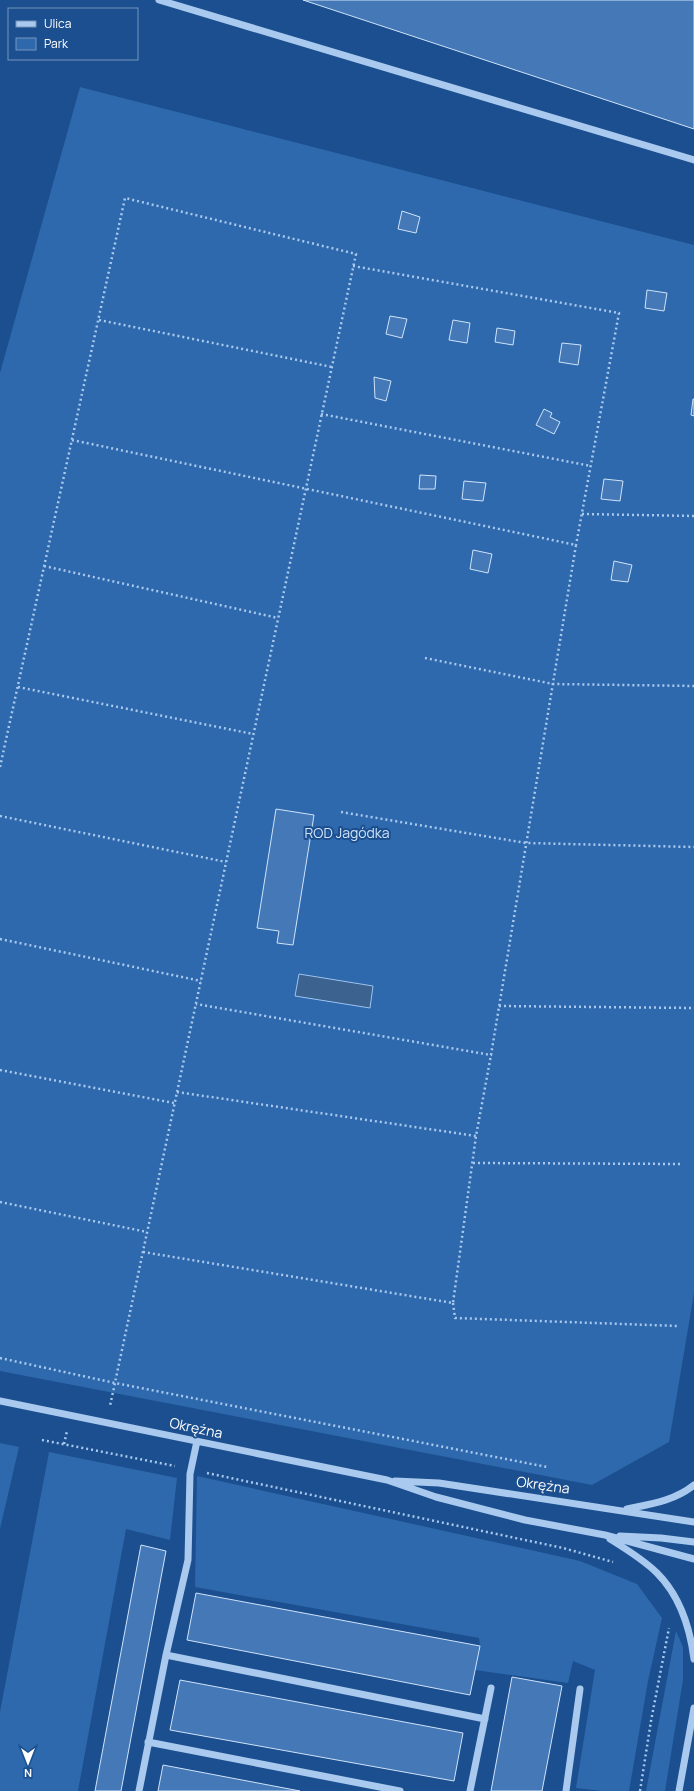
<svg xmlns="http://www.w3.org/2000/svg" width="694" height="1791" viewBox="0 0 694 1791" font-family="Manrope,sans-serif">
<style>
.green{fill:#2e69ad}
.water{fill:#3c6290;stroke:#9cc4f0}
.building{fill:#4478b7;stroke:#cfe3fa}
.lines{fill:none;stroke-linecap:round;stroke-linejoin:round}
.path{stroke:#a9c9ee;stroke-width:2.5;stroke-dasharray:2 3;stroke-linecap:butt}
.minor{stroke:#a9c9ee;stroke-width:7}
.labels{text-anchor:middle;stroke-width:4;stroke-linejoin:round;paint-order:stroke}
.park-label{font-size:14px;fill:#cfe3fa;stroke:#1b4f8f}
.street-label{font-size:14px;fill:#fff;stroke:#1b4f8f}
</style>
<rect width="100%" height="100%" fill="#1b4f8f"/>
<path class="green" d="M80,87L694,245V1293L669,1442L592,1485L0,1371V373Z
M0,1443L19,1447L0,1529Z
M49,1452L177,1478L170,1540L126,1529L78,1791H0V1712Z
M197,1476L580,1561L637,1584L662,1618L648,1681L629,1791H602L576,1788L595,1670L573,1661L568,1683L475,1670L480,1646L479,1638L195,1587Z
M676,1631L683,1647V1680L665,1791H646Z"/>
<path class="water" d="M299,974L373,986L370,1008L295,996Z"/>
<path class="building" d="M303,0H694V129Z
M402,211L420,217L416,233L398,229Z
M647,290L667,293L664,311L645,308Z
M390,316L407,319L402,338L386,334Z
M453,320L470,323L467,343L449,340Z
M497,328L515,331L513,345L495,342Z
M562,343L581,345L578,365L559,362Z
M374,377L391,381L386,401L375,398Z
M693,399H694V416L691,415Z
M544,409L552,413L550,417L560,422L554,434L536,425Z
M420,475L436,476L435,489H419Z
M604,479L623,481L620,501L601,499Z
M464,481L486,483L483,501L462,499Z
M473,550L492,554L488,573L470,569Z
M614,561L632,565L628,582L611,580Z
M276,809L314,815L293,945L277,943L279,931L257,928Z
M141,1545L166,1551L121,1791H95Z
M196,1593L480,1646L470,1695L187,1640Z
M512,1677L562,1686L542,1791H491Z
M180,1680L463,1733L454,1781L170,1730Z
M163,1765L300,1791H158Z"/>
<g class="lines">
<path class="path" d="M353,266L619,313L576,545
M99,320L332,367
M321,414L591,466
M72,440L576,545L491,1055L196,1004
M582,514L694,516
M44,566L278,618
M425,658L553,684L694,686
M18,687L253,734
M0,767L125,198L356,254L110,1406
M341,812L526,843L694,847
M0,816L226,862
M0,939L201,981
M499,1006L694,1008
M0,1070L174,1103
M177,1092L476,1136
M473,1163L683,1164
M0,1202L147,1232
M143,1252L453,1303L476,1136L491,1055
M453,1303L455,1318L678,1326
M0,1358L115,1383L547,1467
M42,1440L175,1466
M64,1444L67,1431
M207,1473L563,1548L613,1562
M640,1791L651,1721L669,1628"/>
<path class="minor" d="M159,0L694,160
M0,1401L387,1480L436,1497L525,1520L605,1535L694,1559
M395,1481L439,1483L694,1522
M627,1509C651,1504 674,1501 694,1485
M620,1536L661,1538L694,1542
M610,1539C626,1549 644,1560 657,1573C680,1596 690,1628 694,1659
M166,1655L485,1719
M148,1742L400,1791
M139,1791L166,1655L188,1560L190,1474L197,1441
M470,1791L491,1688
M566,1791L580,1689
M679,1791L694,1708"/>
</g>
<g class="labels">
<g class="park-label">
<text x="347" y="838">ROD Jagódka</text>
</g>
<g class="street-label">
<text transform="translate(196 1428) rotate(12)" y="5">Okrężna</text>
<text transform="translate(543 1485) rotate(8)" y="5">Okrężna</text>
</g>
</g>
<rect x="8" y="8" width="130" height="52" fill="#1b4f8f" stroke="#7695bc"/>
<rect x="16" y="21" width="20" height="6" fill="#a9c9ee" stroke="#7695bc"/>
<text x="44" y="28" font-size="12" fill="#ffffff">Ulica</text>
<rect x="16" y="38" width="20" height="12" fill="#2e69ad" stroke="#7695bc"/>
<text x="44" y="48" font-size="12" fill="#ffffff">Park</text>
<g transform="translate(28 1763) rotate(180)" stroke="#1b4f8f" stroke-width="3" paint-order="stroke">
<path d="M0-3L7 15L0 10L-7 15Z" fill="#ffffff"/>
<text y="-6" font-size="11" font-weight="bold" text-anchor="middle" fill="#ffffff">N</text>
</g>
</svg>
